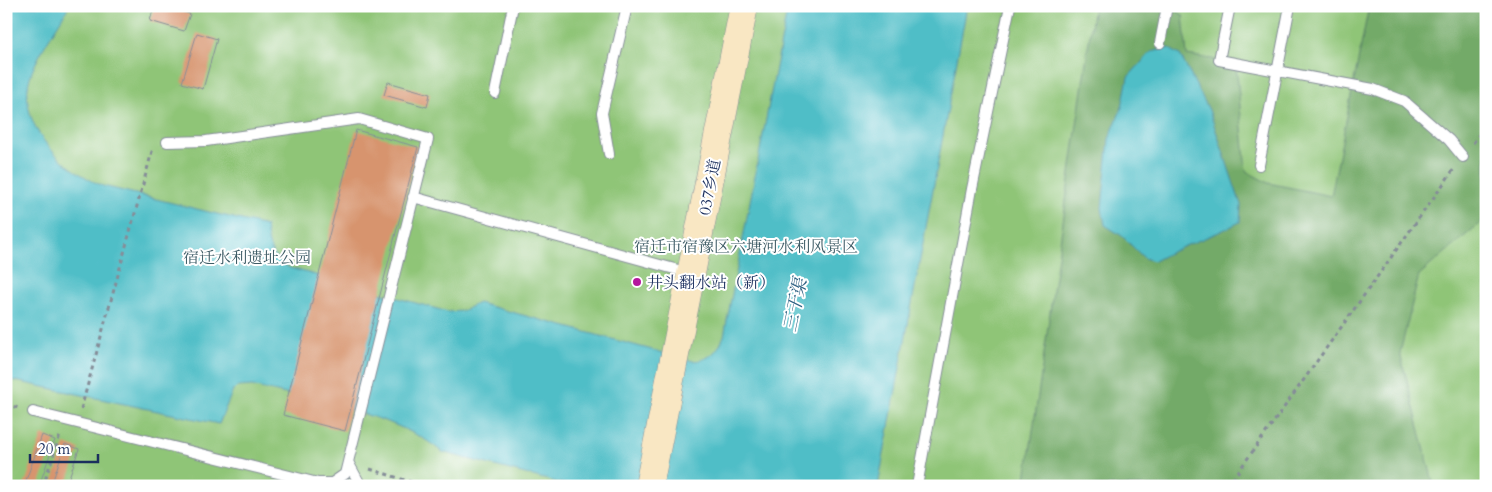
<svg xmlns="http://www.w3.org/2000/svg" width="1492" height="492" viewBox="0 0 1492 492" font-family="Cardo,'Noto Serif SC',serif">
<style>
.green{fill:#8fc577;stroke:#557a6a}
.forest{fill:#73aa68;stroke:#476c63}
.water{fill:#50bec7;stroke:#367692}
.building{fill:#d7946e}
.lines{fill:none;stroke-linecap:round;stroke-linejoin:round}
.lane-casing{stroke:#858d98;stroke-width:12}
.secondary-casing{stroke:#858d98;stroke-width:29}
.path{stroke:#858d98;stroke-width:3;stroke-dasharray:4 4;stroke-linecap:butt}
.lane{stroke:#fff;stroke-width:10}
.secondary{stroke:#f9e7c3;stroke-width:28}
.poi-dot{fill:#b5179e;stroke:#fff;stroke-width:2}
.labels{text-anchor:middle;stroke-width:4;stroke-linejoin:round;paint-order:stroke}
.street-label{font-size:16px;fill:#1b2f5e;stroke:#fff}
.park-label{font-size:16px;fill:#3e5c66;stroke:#fff}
.poi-label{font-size:16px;fill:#1b2f5e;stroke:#fff;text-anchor:start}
.water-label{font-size:18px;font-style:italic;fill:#2e6183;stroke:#fff}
</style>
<rect width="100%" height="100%" fill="#fff"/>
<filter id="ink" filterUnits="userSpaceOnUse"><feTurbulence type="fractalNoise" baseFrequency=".02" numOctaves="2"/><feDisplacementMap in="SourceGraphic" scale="10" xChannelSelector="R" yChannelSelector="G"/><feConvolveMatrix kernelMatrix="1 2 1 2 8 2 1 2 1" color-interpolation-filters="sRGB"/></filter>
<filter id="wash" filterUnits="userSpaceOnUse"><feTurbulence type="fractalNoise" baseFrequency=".0096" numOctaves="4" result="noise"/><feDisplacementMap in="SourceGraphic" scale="20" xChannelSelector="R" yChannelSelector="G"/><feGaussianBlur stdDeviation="1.12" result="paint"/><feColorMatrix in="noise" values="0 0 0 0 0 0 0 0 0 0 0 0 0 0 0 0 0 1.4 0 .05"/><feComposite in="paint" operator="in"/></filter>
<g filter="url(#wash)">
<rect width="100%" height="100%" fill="#efebd3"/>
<path class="green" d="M6,6H1486V486H6Z"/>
<path class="forest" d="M1094,6H1169L1183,15L1187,55L1236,63L1246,171L1268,183L1331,196L1369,6H1486V218L1419,275L1400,353L1434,486H1025Z"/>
<path class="water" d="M6,6H69C57,27 39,52 31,74C14,124 61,168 103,186L266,226C268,246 271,258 290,268L448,312L462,311L478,303L693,361C710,360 718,351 724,336L788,6H967L878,486H571L442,452C401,415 306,400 252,386L238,387L233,390L219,424L6,379Z
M1168,48L1180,55L1209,110L1241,205L1240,222C1212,237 1182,245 1154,261L1144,258L1122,236L1105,225L1102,208L1109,139L1122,107L1128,77L1151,52Z"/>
<g id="blocks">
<path class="building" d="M154,6H165L190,14L184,31L150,21Z
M197,33L217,39L203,89L182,83Z
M388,82L430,94L427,107L384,95Z
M356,130L418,147L345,431L283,415Z
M42,435L55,440L39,486H24Z
M65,444L79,449L66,486H51Z"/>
</g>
</g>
<g filter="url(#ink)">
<use href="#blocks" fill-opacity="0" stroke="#858d98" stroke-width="1"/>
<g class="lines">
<g class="lane-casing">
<path id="lane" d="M1230,6L1219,60L1373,89L1404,101L1449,140L1463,157
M1160,43L1167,6
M495,93L513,6
M609,154L602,113L627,6
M1259,165L1290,6
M413,197L689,273
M33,412L318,483H332L345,474L428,139L359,119L206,141L167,142
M348,462L361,486
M917,486L972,189L1010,6"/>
</g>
<g class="secondary-casing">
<path id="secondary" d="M649,486L744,6"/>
</g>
<path class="path" d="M1473,143L1486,125
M6,404L18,408
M81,409L153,148
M6,412L9,405
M370,469L424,486
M43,486L60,435
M1228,486L1454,169"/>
<use href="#lane" class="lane"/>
<use href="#secondary" class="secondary"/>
</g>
</g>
<circle class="poi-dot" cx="637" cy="282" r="5"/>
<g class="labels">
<g class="street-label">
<text transform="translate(709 187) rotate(-79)" y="6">037乡道</text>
</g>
<g class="park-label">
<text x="746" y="252">宿迁市宿豫区六塘河水利风景区</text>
<text x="247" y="263">宿迁水利遗址公园</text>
</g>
<g class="poi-label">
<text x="647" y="288">井头翻水站（新）</text>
</g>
<g class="water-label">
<text transform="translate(795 305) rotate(-78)" y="6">三干渠</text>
</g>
</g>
<rect width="1492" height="492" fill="none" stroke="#fff" stroke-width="25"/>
<path d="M30 454v8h68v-8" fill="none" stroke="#1b2f5e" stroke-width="2.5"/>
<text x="38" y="454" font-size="15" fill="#1b2f5e" stroke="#ffffff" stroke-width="4" paint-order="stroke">20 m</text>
</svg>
